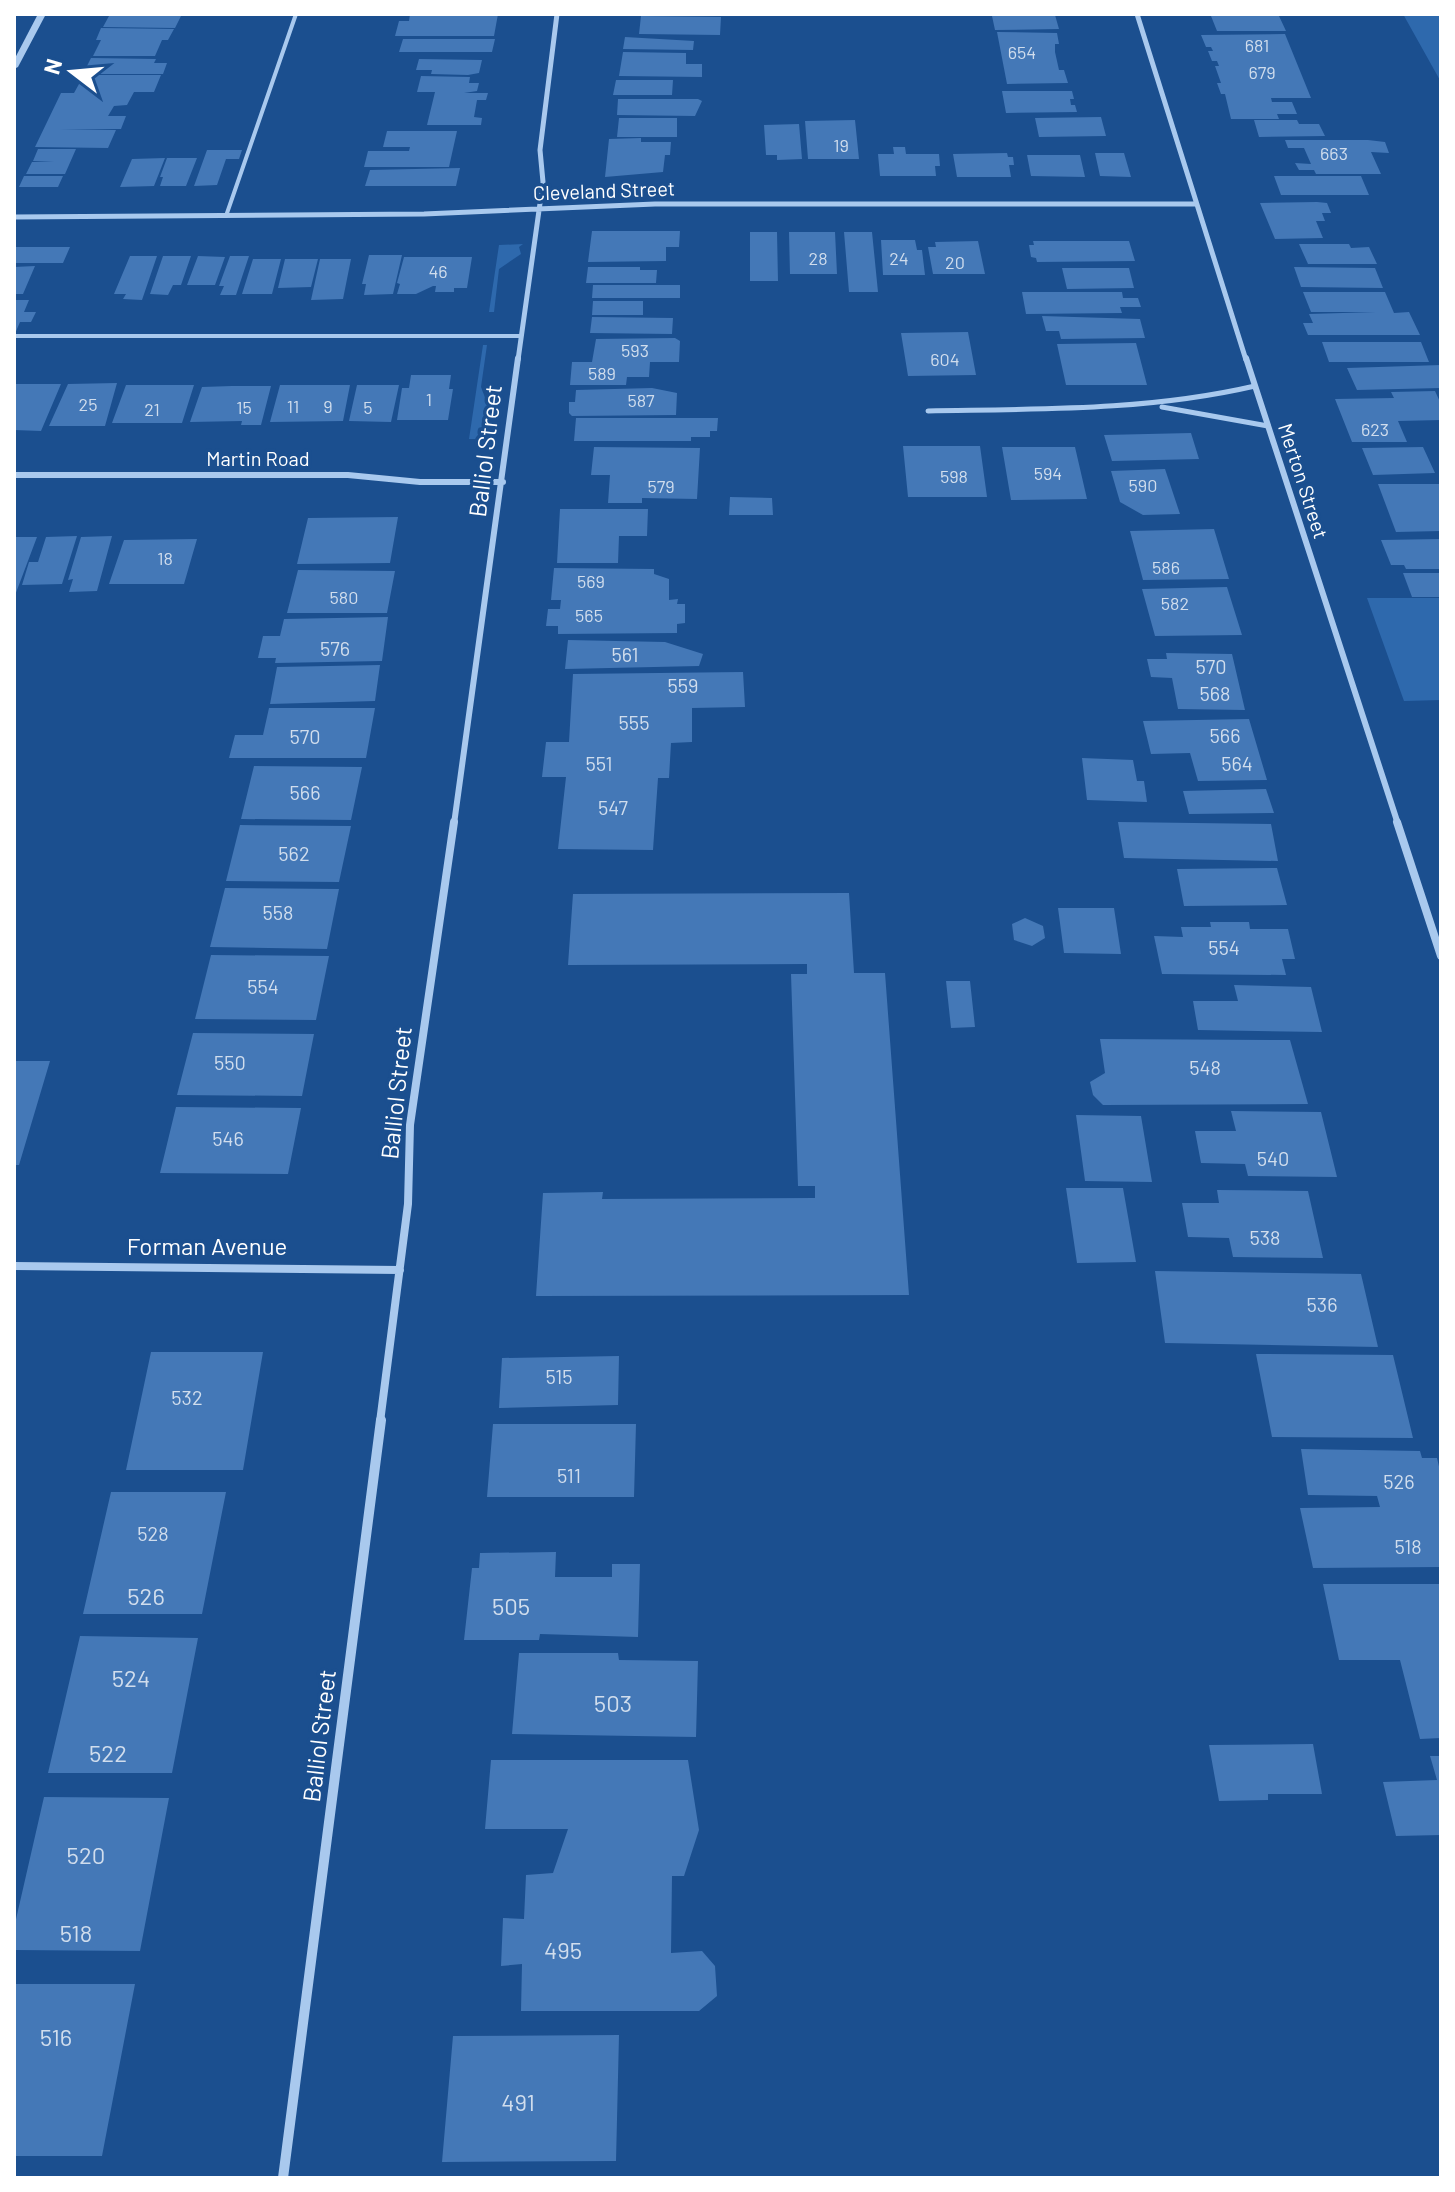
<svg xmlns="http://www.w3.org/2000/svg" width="1455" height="2192" viewBox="0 0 1455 2192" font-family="Barlow,sans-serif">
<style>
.green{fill:#2e69ad}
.building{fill:#4478b7}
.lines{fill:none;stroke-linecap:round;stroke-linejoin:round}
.service-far1{stroke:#a9c9ee;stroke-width:4}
.service{stroke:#a9c9ee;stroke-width:5}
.minor-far3{stroke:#a9c9ee;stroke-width:5}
.minor-far2{stroke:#a9c9ee;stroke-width:6}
.minor-far1{stroke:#a9c9ee;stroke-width:8}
.minor{stroke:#a9c9ee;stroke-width:10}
.tertiary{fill:#a9c9ee;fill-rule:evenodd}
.labels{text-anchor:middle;stroke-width:7;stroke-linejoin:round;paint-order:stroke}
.far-number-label{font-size:18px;fill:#d0dded}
.far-street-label{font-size:20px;fill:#fff;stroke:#1b4f8f}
.number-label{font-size:20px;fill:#d0dded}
.street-label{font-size:24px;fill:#fff;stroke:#1b4f8f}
.near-number-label{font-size:24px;fill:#d0dded}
</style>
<rect width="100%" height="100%" fill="#1b4f8f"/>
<path class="green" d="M1403,14H1441V82Z
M523,244L519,247L521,254L499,269L494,312H489L499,245Z
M483,345H487L481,387L492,416L489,439H469Z
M1367,598H1441V700L1404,701Z"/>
<path class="building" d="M161,14L181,16L175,28L103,27L109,16Z
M410,14H498L494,36H395L399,21H409Z
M1055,15L1059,29L995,30L992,16Z
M641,16L721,17L720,35L639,34Z
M1211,16H1279L1286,31H1217Z
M101,28L174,29L168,40H162L155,56H93L101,40H96Z
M997,32L1057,33L1059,44H1055V52L1059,70H1064L1068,83L1007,84Z
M1285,34L1311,98H1271L1272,102H1292L1297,114H1277L1279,119H1231L1225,94H1221L1217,83H1221L1215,66H1219L1217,61H1212L1208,51H1213L1211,47H1206L1201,35Z
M625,37L694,41L693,50L623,49Z
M403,39H495L492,52H399Z
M623,52L686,53V64H702V77L619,76Z
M91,58L156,59L154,63H167L163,74H83Z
M419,59L482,60L479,73L468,75L431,74L432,70H416Z
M84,75H161L154,92H134L127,105L114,106L108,116H126L121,129H60L116,130L108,148L35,147L61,93H74Z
M421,76L470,77L469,83H479L477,91L464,93H488L486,100H477L474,117L482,118L481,125H427L435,92H417Z
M616,80H673L672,95H613Z
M1002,91H1072L1074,99H1070L1071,105H1075L1077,112L1006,113Z
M618,99H698L702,101L695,116L617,115Z
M1101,117L1106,136L1039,137L1035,118Z
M619,118H677V137H617Z
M855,120L859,159H808L805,121Z
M1254,120H1297L1299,124H1319L1325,136L1259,137Z
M799,124L802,159L777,160V155H766L764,125Z
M387,131H457L449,167H364L368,151H409L410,147H383Z
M641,138V142H671L670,155H665L663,172L605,177L609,139Z
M1285,140H1368L1385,142L1389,153L1371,152L1381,174H1316L1314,170H1299L1295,163L1311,164L1304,148H1288Z
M893,147H905L906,154H939L940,166H935L936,176H880L878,154H894Z
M38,149H76L65,174H26L32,162H54L33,161Z
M207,150H242L239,159H226L217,185L194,186Z
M1007,153L1008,157H1013L1014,165H1009L1011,177H957L953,154Z
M1095,153H1124L1131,177L1100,176Z
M1027,155H1080L1085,177L1031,176Z
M165,158L154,186L120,187L132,159Z
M167,158H197L186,186H160L163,177H160Z
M460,168L456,186H365L370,170Z
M24,176H63L58,187H19Z
M1274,176H1361L1369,195H1281Z
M1317,202L1327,203L1331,213H1322L1325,221H1316L1323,238L1275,239L1260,203Z
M592,231H680L679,247H666V261L588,262Z
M750,232H777L778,281H750Z
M789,232H835L837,274H790Z
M844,232H872L878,292H849Z
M881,240H915L917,250H922L925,275H883Z
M978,241L985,274H933L928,247H936L935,242Z
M1033,241H1129L1135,261L1037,262L1036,258L1031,257L1029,245H1034Z
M1299,244H1349L1351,248L1369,247L1377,264H1308Z
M14,247H70L63,263H14Z
M369,255H402L393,294L364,295L366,284H362Z
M130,256H157L142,300L123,299L126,294H114Z
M163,256H191L181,285H173L168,295L150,294Z
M198,256L225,257L215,285H187Z
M230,256H249L236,295H220L224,286H219Z
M404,257H472L467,288H454V292H435L436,286H433L416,294H397L400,284L397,283Z
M253,259H281L272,294H242Z
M285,259H318L311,287L278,288Z
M320,259H351L343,299L311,300Z
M35,266L23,294H14V267Z
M588,267H640V270H657L656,283H586Z
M1294,267L1375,268L1383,288L1301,287Z
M1062,268H1129L1134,288L1067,289Z
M593,285H680V298H592Z
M1022,292H1122L1123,298H1138L1141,307H1120L1122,313L1026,314Z
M1303,292H1385L1394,313L1409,312L1420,335H1308L1303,323H1313L1309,314L1376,312H1311Z
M14,300H29L24,312H36L31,322H20L14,336Z
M593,301H643V315H592Z
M1042,316L1140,319L1145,338L1061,339L1059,331H1046Z
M592,317L673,318L672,334L590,333Z
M968,332L976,375L908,376L901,333Z
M675,338L680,341L679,362H650L649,377H627L626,385H570L572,362H592L596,339Z
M1322,342H1421L1429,362H1329Z
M1136,343L1147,385H1066L1057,344Z
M1441,365V388L1357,390L1347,368Z
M411,375H451L449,389H453L448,420H397L402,388H409Z
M117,383L105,426H49L68,384Z
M14,384H61L41,431L14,430Z
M126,385H194L182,423H112Z
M280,385H350L343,421L270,422Z
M357,385H399L391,422L349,421Z
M232,386H271L261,425H241L242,421L190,422L202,387Z
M652,388L677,393L676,415L572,416L569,413V402H575L576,390Z
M1435,391L1441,404V420L1398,421L1407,442H1352L1335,399L1394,398L1391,392Z
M576,418H718L717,431H710V437H691V441H574Z
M1191,433L1199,459L1112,461L1104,435Z
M903,446H980L987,497H908Z
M594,447L700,448L697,499L642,498V503H608L610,475H591Z
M1002,447H1075L1087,499L1011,500Z
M1423,447L1435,473L1373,475L1362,448Z
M1165,469L1180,514L1143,515L1120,502L1111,471Z
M1378,484H1441V531L1396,532Z
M730,497L772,498L773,515H729Z
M560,509H648L647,536H619L618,563H557Z
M398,517L390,563L297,564L308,518Z
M1214,529L1229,579L1143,580L1130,531Z
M77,536L62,584L22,585L29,562H38L46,537Z
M112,536L97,591L69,592L73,579L68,580L81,537Z
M14,537H37L14,598Z
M197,539L184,584H109L124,540Z
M1441,539V569H1406L1404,565H1391L1381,540Z
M554,568L654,569V574L669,579V600L678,599L677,604H685V623L677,624V633L558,634V626H546L548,609H560L561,600H551Z
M298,570L395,571L387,613H287Z
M1403,573H1441V597H1412Z
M1227,587L1242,635L1155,636L1142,589Z
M388,617L382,661L275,663L276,658H258L263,636H280L284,619Z
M568,640L665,642L703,654L699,666L565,669Z
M1166,653L1232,654L1245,710L1178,709L1172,678L1151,677L1147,659H1167Z
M380,665L375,701L270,704L277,667Z
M743,672L745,707L692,708V742L671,743L669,778H658L653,850L558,849L566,777H542L546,742H569L573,674Z
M269,708H375L366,758H229L235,735H263Z
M1249,719L1267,780L1198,781L1190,753L1151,754L1143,721Z
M1082,758L1133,760L1137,781H1144L1147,802L1087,800Z
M254,766L362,767L351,820L241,819Z
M1266,789L1274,813L1189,814L1183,791Z
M1118,822L1271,824L1278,861L1124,858Z
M240,825L351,826L339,882L226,881Z
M1277,868L1287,905L1184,906L1177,869Z
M225,888L339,889L327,949L210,947Z
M849,893L854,973H885L909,1295L536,1296L543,1193L603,1192L602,1199L815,1198V1186H798L791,974H807V964L568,965L573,894Z
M1058,908H1114L1121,954L1064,953Z
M1025,918L1043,926L1045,938L1032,946L1014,940L1012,924Z
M1210,922H1249L1250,929H1288L1295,959H1282L1286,975L1162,974L1154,936L1183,937L1181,927H1211Z
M211,955L329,956L316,1020L195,1019Z
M946,981H970L975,1027L951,1028Z
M1234,985L1311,987L1322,1032L1198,1030L1193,1001H1238Z
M193,1033L314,1034L302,1096L177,1095Z
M1100,1039L1290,1040L1308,1104L1103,1105L1093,1095L1090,1082L1105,1073Z
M14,1061H50L19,1165H14Z
M176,1107L301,1108L288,1174L160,1173Z
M1231,1111L1321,1112L1337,1177L1248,1176L1245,1164L1201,1163L1195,1131H1236Z
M1076,1115L1141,1116L1152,1182L1085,1181Z
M1066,1188H1123L1136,1262L1077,1263Z
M1217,1190L1308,1191L1323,1258L1233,1257L1229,1238L1188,1237L1182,1203H1219Z
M1155,1271L1361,1274L1378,1347L1165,1343Z
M151,1352H263L243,1470H126Z
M1256,1354L1393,1355L1413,1438L1272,1437Z
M619,1356L618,1405L499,1408L502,1358Z
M493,1424H636L634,1497H487Z
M1301,1449L1420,1451L1422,1458H1437L1441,1475V1567L1313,1568L1300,1508L1380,1507L1377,1496L1308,1495Z
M111,1492H226L202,1614H83Z
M556,1552L555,1577H612V1564H640L638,1637L540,1634L539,1640H464L472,1568H479L480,1553Z
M1323,1584H1441V1738L1420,1739L1400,1660H1339Z
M80,1636L198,1638L172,1773H48Z
M519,1653H618L619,1660L698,1661L696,1737L512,1734Z
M1313,1744L1322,1794H1268V1800L1219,1801L1209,1745Z
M1430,1756H1441V1835L1396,1836L1383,1782L1437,1780Z
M491,1760H688L699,1830L684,1876H672L671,1953L702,1951L715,1966L717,1996L699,2011H521L522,1964L501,1966L503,1918L524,1919L526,1875L553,1873L568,1829H485Z
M44,1797L169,1798L140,1951L14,1950V1928Z
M14,1984H135L102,2156H14Z
M619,2035L616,2161L442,2162L453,2036Z"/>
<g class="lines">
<path class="service-far1" d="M226,216L296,14
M14,336H520"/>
<path class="service" d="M1162,407L1268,426
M928,411C1038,409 1147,411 1255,386"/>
<path class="minor-far3" d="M1137,14L1246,360
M14,217L424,214L655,204H1196
M518,360L543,182L540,150L557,14"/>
<path class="minor-far2" d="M1246,358L1398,824
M14,475H348L420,482H503
M454,824L518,358"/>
<path class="minor-far1" d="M1397,822L1441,956
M14,1266L400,1270
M380,1422L408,1204L410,1125L454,822"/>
<path class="minor" d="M283,2178L381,1420"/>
<path class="tertiary" d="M38,14H46L18,67L14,69V60Z"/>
</g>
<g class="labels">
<g class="far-number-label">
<text x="1257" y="52">681</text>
<text x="1022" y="59">654</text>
<text x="1262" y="79">679</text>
<text x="841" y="152">19</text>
<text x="1334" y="160">663</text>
<text x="818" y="265">28</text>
<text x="899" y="265">24</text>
<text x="955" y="269">20</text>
<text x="438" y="278">46</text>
<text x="635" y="357">593</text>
<text x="945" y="366">604</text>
<text x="602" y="380">589</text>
<text x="429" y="406">1</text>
<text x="641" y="407">587</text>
<text x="88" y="411">25</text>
<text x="293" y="413">11</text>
<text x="328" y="413">9</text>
<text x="244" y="414">15</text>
<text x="368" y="414">5</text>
<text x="152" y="416">21</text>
<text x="1375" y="436">623</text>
<text x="1048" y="480">594</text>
<text x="954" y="483">598</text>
<text x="1143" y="492">590</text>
<text x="661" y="493">579</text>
<text x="165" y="565">18</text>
<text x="1166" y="574">586</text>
<text x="591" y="588">569</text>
<text x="344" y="604">580</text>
<text x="1175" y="610">582</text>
<text x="589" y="622">565</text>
</g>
<g class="far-street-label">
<text transform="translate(604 191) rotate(-2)" y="7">Cleveland Street</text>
<text x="258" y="466">Martin Road</text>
<text transform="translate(1303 481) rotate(72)" y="7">Merton Street</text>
</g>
<g class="number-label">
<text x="335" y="656">576</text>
<text x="625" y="662">561</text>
<text x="1211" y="674">570</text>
<text x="683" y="693">559</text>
<text x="1215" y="701">568</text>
<text x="634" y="730">555</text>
<text x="1225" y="743">566</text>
<text x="305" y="744">570</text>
<text x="599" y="771">551</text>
<text x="1237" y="771">564</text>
<text x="305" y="800">566</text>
<text x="613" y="815">547</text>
<text x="294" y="861">562</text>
<text x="278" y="920">558</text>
<text x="1224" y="955">554</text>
<text x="263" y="994">554</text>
<text x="230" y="1070">550</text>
<text x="1205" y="1075">548</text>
<text x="228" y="1146">546</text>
<text x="1273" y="1166">540</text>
<text x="1265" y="1245">538</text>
<text x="1322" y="1312">536</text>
<text x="559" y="1384">515</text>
<text x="187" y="1405">532</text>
<text x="569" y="1483">511</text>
<text x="1399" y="1489">526</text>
<text x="153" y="1541">528</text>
<text x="1408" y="1554">518</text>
</g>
<g class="street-label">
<text transform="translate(486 451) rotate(-83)" y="8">Balliol Street</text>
<text transform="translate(397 1093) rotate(-84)" y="8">Balliol Street</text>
<text x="207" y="1255">Forman Avenue</text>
<text transform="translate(320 1736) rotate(-83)" y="8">Balliol Street</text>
</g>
<g class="near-number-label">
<text x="146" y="1605">526</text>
<text x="511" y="1615">505</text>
<text x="131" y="1687">524</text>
<text x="613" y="1712">503</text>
<text x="108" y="1762">522</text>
<text x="86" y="1864">520</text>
<text x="76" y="1942">518</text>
<text x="563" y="1959">495</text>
<text x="56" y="2046">516</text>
<text x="518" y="2111">491</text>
</g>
</g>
<rect width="1455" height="2192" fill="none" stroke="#ffffff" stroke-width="32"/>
<g transform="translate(72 72) rotate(286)" stroke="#1b4f8f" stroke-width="6" paint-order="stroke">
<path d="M0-6L14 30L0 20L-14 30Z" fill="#ffffff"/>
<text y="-12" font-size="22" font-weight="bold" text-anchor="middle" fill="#ffffff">N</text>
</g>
</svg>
